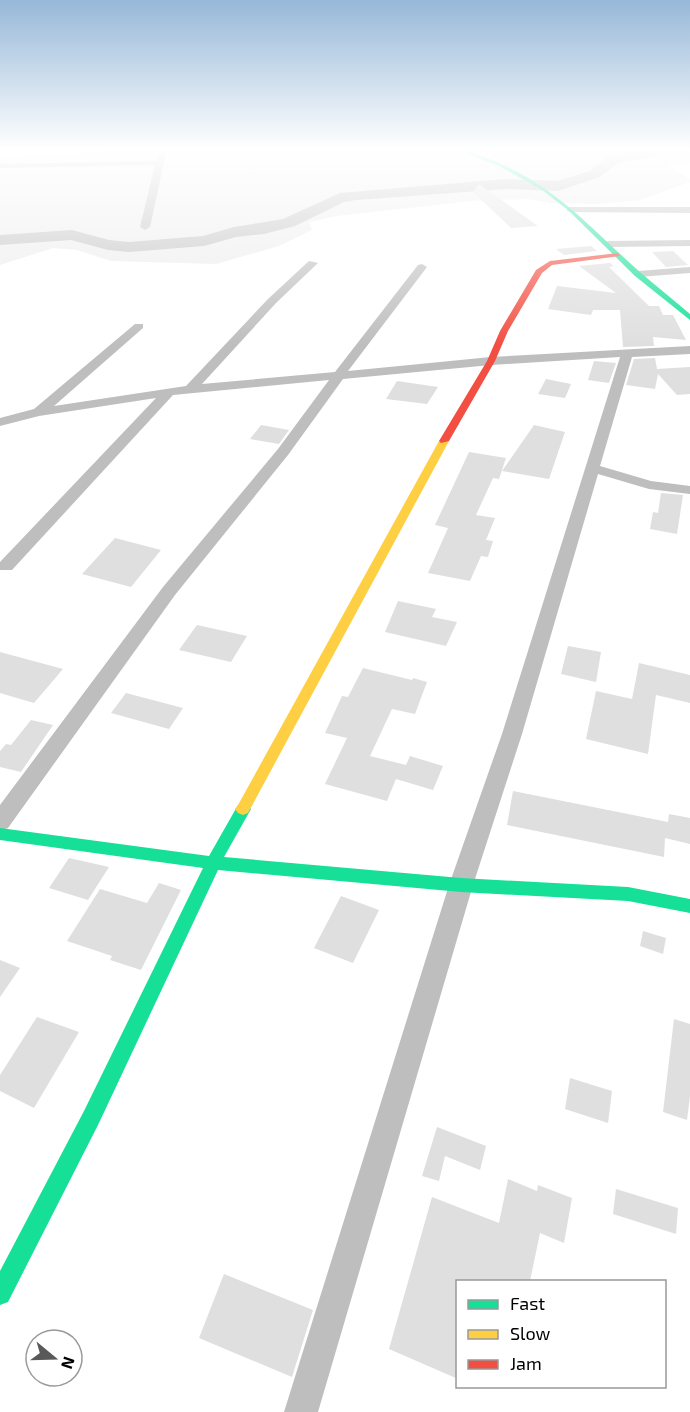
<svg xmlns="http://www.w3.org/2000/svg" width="690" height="1412" viewBox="0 0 690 1412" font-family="'Exo 2',sans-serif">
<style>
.green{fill:#ececec}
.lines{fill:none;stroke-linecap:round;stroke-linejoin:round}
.river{fill:#bfbfbf;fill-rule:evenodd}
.building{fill:#dfdfdf}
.street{fill:#bebebe;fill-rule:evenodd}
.fast{fill:#16e098;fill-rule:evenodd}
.slow{fill:#ffcf43;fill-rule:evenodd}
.jam{fill:#f24e42;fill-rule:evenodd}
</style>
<rect width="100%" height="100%" fill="#fff"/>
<path class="green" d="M146,148H690V163L667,165L690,179V182L640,200L598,204L550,203L527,199L471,201L337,216L309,222L312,230L279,246L216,264L111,261L77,250L53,248L0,265V158Z"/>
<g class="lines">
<path class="river" d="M650,148H670L656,156L618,163L600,177L558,191L506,189L356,200L344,202L295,226L264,234L236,237L204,246L129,252L108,250L71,240L0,245V235L72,230L109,240L129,242L203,236L234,227L283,219L340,193L506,179L557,181L590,171L609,156Z"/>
</g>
<path class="building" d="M479,184L538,226L511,228L473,192Z
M591,246L597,251L564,255L556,249Z
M673,251L688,265L666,267L652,252Z
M610,263L614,266L609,267L649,306H659L663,315H673L686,340L653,337L654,346L623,347L620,310H593L591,315L548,309L557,286L616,293L579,266Z
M655,358L657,369L690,367V394L677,395L658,374L655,389L626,385L634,359Z
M594,361L616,363L609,383L588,380Z
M546,379L571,384L565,398L538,394Z
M397,381L438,387L427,404L386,399Z
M261,425L289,430L279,444L250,439Z
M534,425L565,432L549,479L502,471Z
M469,452L506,458L499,479L493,478L476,515L495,518L486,540L493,541L488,557L481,556L470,581L428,573L448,528L435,525Z
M661,493L683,495L677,534L650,529L653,512L658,513Z
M115,538L161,550L131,587L82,574Z
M398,601L436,609L432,617L457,622L446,646L385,632Z
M197,625L247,636L231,662L179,650Z
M568,646L601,652L596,682L561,674Z
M0,652L63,669L34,703L0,693Z
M639,663L690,675V703L656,695L648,754L586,739L596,691L632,699Z
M363,668L412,680L413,678L427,682L415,714L392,709L370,756L406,765L410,756L443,766L433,790L396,779L387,801L325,784L347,738L325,733L342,696L348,697Z
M126,693L183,708L169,729L111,713Z
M31,720L53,725L21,772L0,767V751L6,744L11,745Z
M513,791L668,822L669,814L690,818V844L665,838L664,857L507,825Z
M69,858L109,867L88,900L49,888Z
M159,883L181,890L141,970L110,960L112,956L67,941L100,889L147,903Z
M341,896L379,910L353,963L314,948Z
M643,931L666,938L663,954L640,946Z
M0,960L20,968L0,997Z
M37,1017L79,1032L34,1108L0,1091V1075Z
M674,1019L690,1024V1096L687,1120L663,1112Z
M570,1078L612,1091L608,1123L565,1109Z
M437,1127L486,1146L480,1170L445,1156L439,1181L422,1176Z
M508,1179L537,1191L538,1185L572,1198L564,1243L540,1233L530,1281H458V1379L389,1349L432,1197L499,1223Z
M616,1189L678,1208L676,1234L613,1214Z
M224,1274L313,1310L292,1377L199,1338Z"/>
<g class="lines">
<path class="street" d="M159,148H167L150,227L145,230L140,227L155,165L0,168V164L156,161Z
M567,207H690V213L570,212L567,211Z
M690,240V246L608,247L603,244L608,241Z
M309,261L318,263L276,303L202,384L335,372L418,265L422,264L427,267L348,371L491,357L690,346V354L632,357L600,466L651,481L690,486V494L649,489L598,474L522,734L473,885L318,1412H284L449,885L502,734L620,357L491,365L343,379L288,455L175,595L8,828L0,831V805L163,587L278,449L329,380L173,395L12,570H0V562L156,398L39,416L0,426V418L34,409L135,324H143V328L54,406L186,386L268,299Z
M690,267V273L638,277L633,274L638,271Z"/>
<path class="fast" d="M454,148C464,148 474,153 484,157C554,183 587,225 641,273C657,287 674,300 690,314V320L635,276L568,210L542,190L499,166Z
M243,803L248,805L251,809L224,857L461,878L628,887L690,899V913L628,901L461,892L218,870L98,1125L8,1302L0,1305V1271L84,1111L203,868L0,840V828L209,856L238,805Z"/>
<path class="slow" d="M444,438L449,441L248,813L243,815L238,813L235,809L238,805L439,441Z"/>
<path class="jam" d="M618,253L620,256L552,265L542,273L508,331L495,361L449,441L441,443L439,441L487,361L500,331L536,270L550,261Z"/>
</g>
<linearGradient id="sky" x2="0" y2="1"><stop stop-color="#97b8d8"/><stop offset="0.43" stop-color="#fff"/><stop offset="1" stop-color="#fff" stop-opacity="0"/></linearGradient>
<rect width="690" height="346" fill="url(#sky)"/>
<rect x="456" y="1280" width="210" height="108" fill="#ffffff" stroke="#999999" stroke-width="1.5"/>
<rect x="468" y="1300" width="30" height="9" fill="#16e098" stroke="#999999" stroke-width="1.5"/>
<text x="510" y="1310" font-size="18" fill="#000000">Fast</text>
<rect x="468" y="1330" width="30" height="9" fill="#ffcf43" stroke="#999999" stroke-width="1.5"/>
<text x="510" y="1340" font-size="18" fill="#000000">Slow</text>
<rect x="468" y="1360" width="30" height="9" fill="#f24e42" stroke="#999999" stroke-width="1.5"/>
<text x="510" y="1370" font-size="18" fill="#000000">Jam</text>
<g transform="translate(54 1358) rotate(109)"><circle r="28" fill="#ffffff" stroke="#999999" stroke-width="1.5"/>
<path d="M0-4.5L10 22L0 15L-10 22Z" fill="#595959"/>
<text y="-9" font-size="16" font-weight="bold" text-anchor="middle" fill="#000000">N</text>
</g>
</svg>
